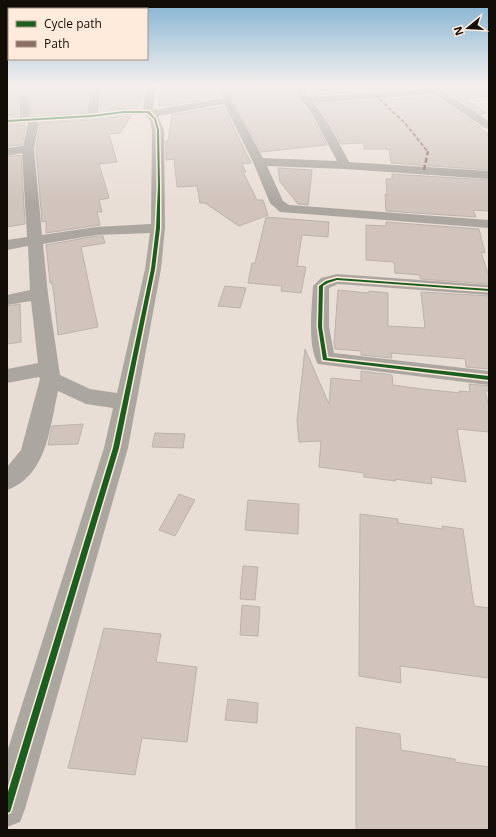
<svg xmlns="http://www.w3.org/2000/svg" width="496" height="837" viewBox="0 0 496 837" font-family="'Open Sans',sans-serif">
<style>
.building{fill:#d0c4bc;stroke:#bcb3ad}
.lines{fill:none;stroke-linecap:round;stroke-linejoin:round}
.minor{fill:#aca6a0;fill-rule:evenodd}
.quiet-far1{stroke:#8d6e63;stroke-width:2;stroke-dasharray:4 2;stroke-linecap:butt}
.quiet{stroke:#8d6e63;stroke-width:2.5;stroke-dasharray:5 2.5;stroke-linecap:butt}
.cycleway-casing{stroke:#ffebdb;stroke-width:3}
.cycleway{fill:#1b5e20;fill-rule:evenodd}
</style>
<rect width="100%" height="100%" fill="#e9ded6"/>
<path class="building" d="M18,86H89L86,112L31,114L30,98L23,94L18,98V116H7V87Z
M102,86H144L143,100L137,108L100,110Z
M160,86H218L220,97L159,107Z
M231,86H290L311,115L327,145L261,152L233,99Z
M303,86H422L423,88L311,95Z
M438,86H489V96L466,99L486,113L481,114Z
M434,96L481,127H479L489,135V170L391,163L389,149H365L363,143L341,144L330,123L317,104Z
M223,106L251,163L242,164L246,172H243L257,200H263L268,215L239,226L205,203H200L197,186L177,187L174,159L166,160V141H168L172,115Z
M124,116H131L120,133L109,134L117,162L99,164L109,198L99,200L102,212H97L100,225L46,233V221L42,222L36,149L40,123L92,120Z
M7,125H26L22,145L7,146Z
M21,155L25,224L7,227V157Z
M278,168L312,170L308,205L298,204L280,182Z
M392,174L489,180V211L473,210L476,217L386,211L385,194L387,195L386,179H392Z
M266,217L329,222L328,237L302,235L297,266L306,267L301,293L281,291L282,286L248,283L252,263H255Z
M386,222L479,229L485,253L481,252L489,277V284L420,279V275L395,273L394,262L366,260V225L386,226Z
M96,236H103L105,243L81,247L98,327L58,335L54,295L52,283H50L46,245Z
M225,286L246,288L240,308L218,306Z
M338,290L368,293L369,291L388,293V326L425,328L421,292L489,296V369L466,367L465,359L391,353L392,358L361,355V351L335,349L334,343Z
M20,304L21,342L7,344V306Z
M305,349L329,404L331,378L361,381V371L392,375L393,385L422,389L460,393L459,391L470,392L469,384L489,386V391H485L489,407V432L457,429L466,482L431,477L432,484L395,479L396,481L364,477V473L319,467L321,441L299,442L297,421Z
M83,424L78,444L48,445L52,426Z
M155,433L185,434L183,448L152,447Z
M179,494L195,500L175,536L159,530Z
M248,500L299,504L298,534L245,530Z
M360,514L398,519V523L443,529L442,526L463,529L474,606L489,608V678L400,666L401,683L359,676Z
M243,566L258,567L255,600L240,599Z
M242,605L260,607L258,636L240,635Z
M104,628L161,634L156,662L197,667L187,742L142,738L135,775L68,768Z
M228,699L258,703L257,723L225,720Z
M356,727L400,734L401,750L455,759V762L489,767V830H356Z"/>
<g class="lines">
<path class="minor" d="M91,86H101L98,112L124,109H143L146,86H156L153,110L222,98L219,86H229L232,100L263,158L337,161L312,114L291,86H301L310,97L426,89L423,86H435L440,89L489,121V129L485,128L434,94L314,103L329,124L349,162L489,171V179L345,169L267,166L283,201L289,205L489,220V228L280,212L270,203L253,162L224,104L158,116L164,130L165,228L161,269L128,448L25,809L20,822L7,827V752L104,448L113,408L86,404L58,391C50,427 47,476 7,490V467L21,450L40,379L39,377L7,383V369L38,363L31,301L7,305V295L30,290L28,246L7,250V240L27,237L22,153L7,156V148L23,146L28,123L7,124V118L20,117L19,98L24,95L29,98L30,116L87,113ZM124,115H145L150,120L152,130L151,224L96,227L42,235L34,149L39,122L92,119ZM150,233L145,269L117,393L90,389L60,375L48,294L43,244L96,235Z
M337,274L489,285V295L338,284L329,288V327L334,353L489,371V385L318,364C307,346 312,306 313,286L321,278Z"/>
<path class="quiet-far1" d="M375,95L404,122L428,152"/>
<path class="quiet" d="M424,170L428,151"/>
<g class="cycleway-casing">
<path id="cycleway" d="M124,111H149L156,119L159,130L160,186V228L155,269L119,448L11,809L10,812L7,813V795L113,448L151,269L156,228L158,186L157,130L154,119L147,113H124L92,117L7,122V120L92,115Z
M337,278L489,289V291L337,280L328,283L323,286L322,327L327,358L489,376V380L323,360L318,327L319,286L326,281Z"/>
</g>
<use href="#cycleway" class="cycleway"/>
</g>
<linearGradient id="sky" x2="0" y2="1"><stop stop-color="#84b3d2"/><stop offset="0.42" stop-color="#f5f0ed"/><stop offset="1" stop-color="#f5f0ed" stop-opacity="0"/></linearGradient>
<rect width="496" height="203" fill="url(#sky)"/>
<rect width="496" height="837" fill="none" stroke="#130d08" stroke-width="16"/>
<rect x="8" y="8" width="140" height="52" fill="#ffebdb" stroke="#a19287"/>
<rect x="16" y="21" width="20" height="6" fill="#1b5e20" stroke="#a19287"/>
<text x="44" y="28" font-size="12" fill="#130d08">Cycle path</text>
<rect x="16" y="41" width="20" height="6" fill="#8d6e63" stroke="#a19287"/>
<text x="44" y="48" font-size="12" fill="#130d08">Path</text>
<g transform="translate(468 28) rotate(252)" stroke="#ffebdb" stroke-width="3" paint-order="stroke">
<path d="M0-3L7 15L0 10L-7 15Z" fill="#130d08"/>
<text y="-6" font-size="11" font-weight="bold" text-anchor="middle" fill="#130d08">N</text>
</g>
</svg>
